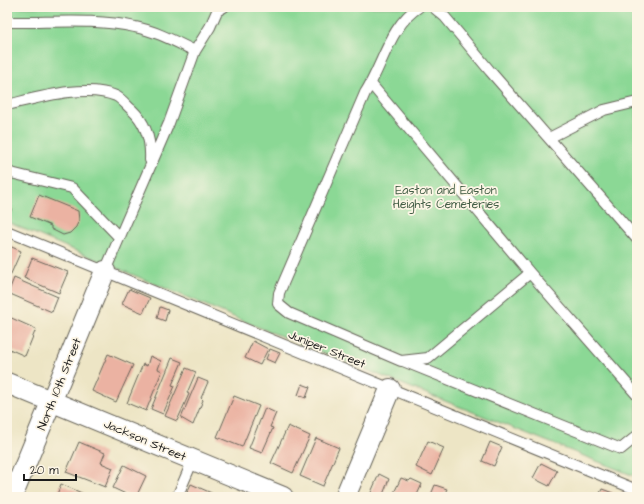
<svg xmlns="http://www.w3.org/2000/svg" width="644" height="504" viewBox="0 0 644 504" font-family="'Architects Daughter',sans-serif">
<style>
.green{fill:#8bd895;stroke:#547a58}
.building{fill:#ebb2a2}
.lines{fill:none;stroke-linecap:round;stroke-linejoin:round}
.service-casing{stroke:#656257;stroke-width:12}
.minor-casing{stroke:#656257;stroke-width:22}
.service{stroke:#fff;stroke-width:10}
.minor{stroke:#fff;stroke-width:20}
.labels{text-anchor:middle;stroke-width:3.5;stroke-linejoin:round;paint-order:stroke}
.park-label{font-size:12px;fill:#435e46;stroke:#fcf5e5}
.street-label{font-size:12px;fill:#1c1c1c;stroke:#fcf5e5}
</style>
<rect width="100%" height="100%" fill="#fcf5e5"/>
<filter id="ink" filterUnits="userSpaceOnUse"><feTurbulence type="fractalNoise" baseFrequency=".025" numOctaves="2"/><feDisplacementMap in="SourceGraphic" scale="8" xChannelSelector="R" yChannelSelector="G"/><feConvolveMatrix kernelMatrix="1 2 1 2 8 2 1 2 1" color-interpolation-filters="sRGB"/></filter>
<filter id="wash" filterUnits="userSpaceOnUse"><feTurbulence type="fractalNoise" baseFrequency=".012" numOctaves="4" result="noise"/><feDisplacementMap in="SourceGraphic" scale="16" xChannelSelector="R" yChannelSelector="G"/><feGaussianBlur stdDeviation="0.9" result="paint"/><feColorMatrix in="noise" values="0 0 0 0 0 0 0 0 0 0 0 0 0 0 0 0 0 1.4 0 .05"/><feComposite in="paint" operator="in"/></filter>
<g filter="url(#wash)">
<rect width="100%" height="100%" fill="#ede5c5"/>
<path class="green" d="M7,7H637V477L253,325L7,222Z"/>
<g id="blocks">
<path class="building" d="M39,195L78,211L79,220L76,227L70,233L63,235L51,229V226L30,217Z
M7,206L12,208L8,218H7Z
M7,245L21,251L10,276L7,274Z
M32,258L68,272L59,293L24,278Z
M14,278L58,297L52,312L8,293Z
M129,289L150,298L143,313L122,304Z
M160,307L168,310L165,321L157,318Z
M7,316L36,329L25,356L7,348Z
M253,341L268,349L260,365L245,358Z
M270,349L280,353L275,363L266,359Z
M108,354L133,365L116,402L92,391Z
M150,356L161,361L158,369L162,371L146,411L127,403L143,364L147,366Z
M172,358L182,362L172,385L175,386L163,414L151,409Z
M186,368L196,372L187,393L189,394L177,421L165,416Z
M198,378L208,382L201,398L203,400L193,425L181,418Z
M302,384L310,387L306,398L298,395Z
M234,396L259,406L242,447L217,437Z
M265,408L276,413L270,427L273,428L262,453L249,448Z
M288,426L310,436L293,473L271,463Z
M316,438L339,448L323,486L300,476Z
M428,441L444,448L432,475L416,467Z
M79,442L105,453L101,463L113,468L105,487L66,472Z
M490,442L502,447L494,466L482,461Z
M541,463L557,471L549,486L533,478Z
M124,465L146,476L136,497H132L113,488Z
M379,474L389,479L382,497H369Z
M401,478L409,481L411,479L422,484L416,497H392Z
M61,484L91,497H56Z
M191,484L216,495L215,497H185Z
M435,485L447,489L443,497H430Z
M602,489L613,493L611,497H598Z
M623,492L635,497H621Z"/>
</g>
</g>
<g filter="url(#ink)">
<use href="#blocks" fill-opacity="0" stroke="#656257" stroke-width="1"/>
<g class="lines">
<g class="service-casing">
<path id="service" d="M419,7C390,25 383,65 365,93L279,293L278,304L289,313L401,361L428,358L530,273
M433,7L445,17L490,71L637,239
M7,22C49,23 94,18 135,27C156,31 176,42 195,51
M371,84L530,273L637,395
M7,105C37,98 87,83 116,96C122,99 127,106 132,110C147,124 151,141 150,160
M549,138L604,110L637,102
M7,172L72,188L119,237
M7,231L637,490
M105,271L169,123L195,51L210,27L217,11L224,7
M403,361L621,449L637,436
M177,497L193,460"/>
</g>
<g class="minor-casing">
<path id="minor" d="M7,383L283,497
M12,497L105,271
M345,497L390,389"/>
</g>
<use href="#service" class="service"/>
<use href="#minor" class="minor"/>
</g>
</g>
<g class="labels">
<g class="park-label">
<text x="446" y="194">Easton and Easton<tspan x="446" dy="14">Heights Cemeteries</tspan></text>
</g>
<g class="street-label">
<text transform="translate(327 349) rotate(22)" y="4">Juniper Street</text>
<text transform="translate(59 384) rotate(-68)" y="4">North 10th Street</text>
<text transform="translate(145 440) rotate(23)" y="4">Jackson Street</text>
</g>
</g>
<rect width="644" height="504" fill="none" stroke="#fcf5e5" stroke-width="24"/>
<path d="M24 474v6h52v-6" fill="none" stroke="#1c1c1c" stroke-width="2"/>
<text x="30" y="474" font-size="12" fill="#1c1c1c" stroke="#fcf5e5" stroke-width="3" paint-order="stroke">20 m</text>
</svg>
